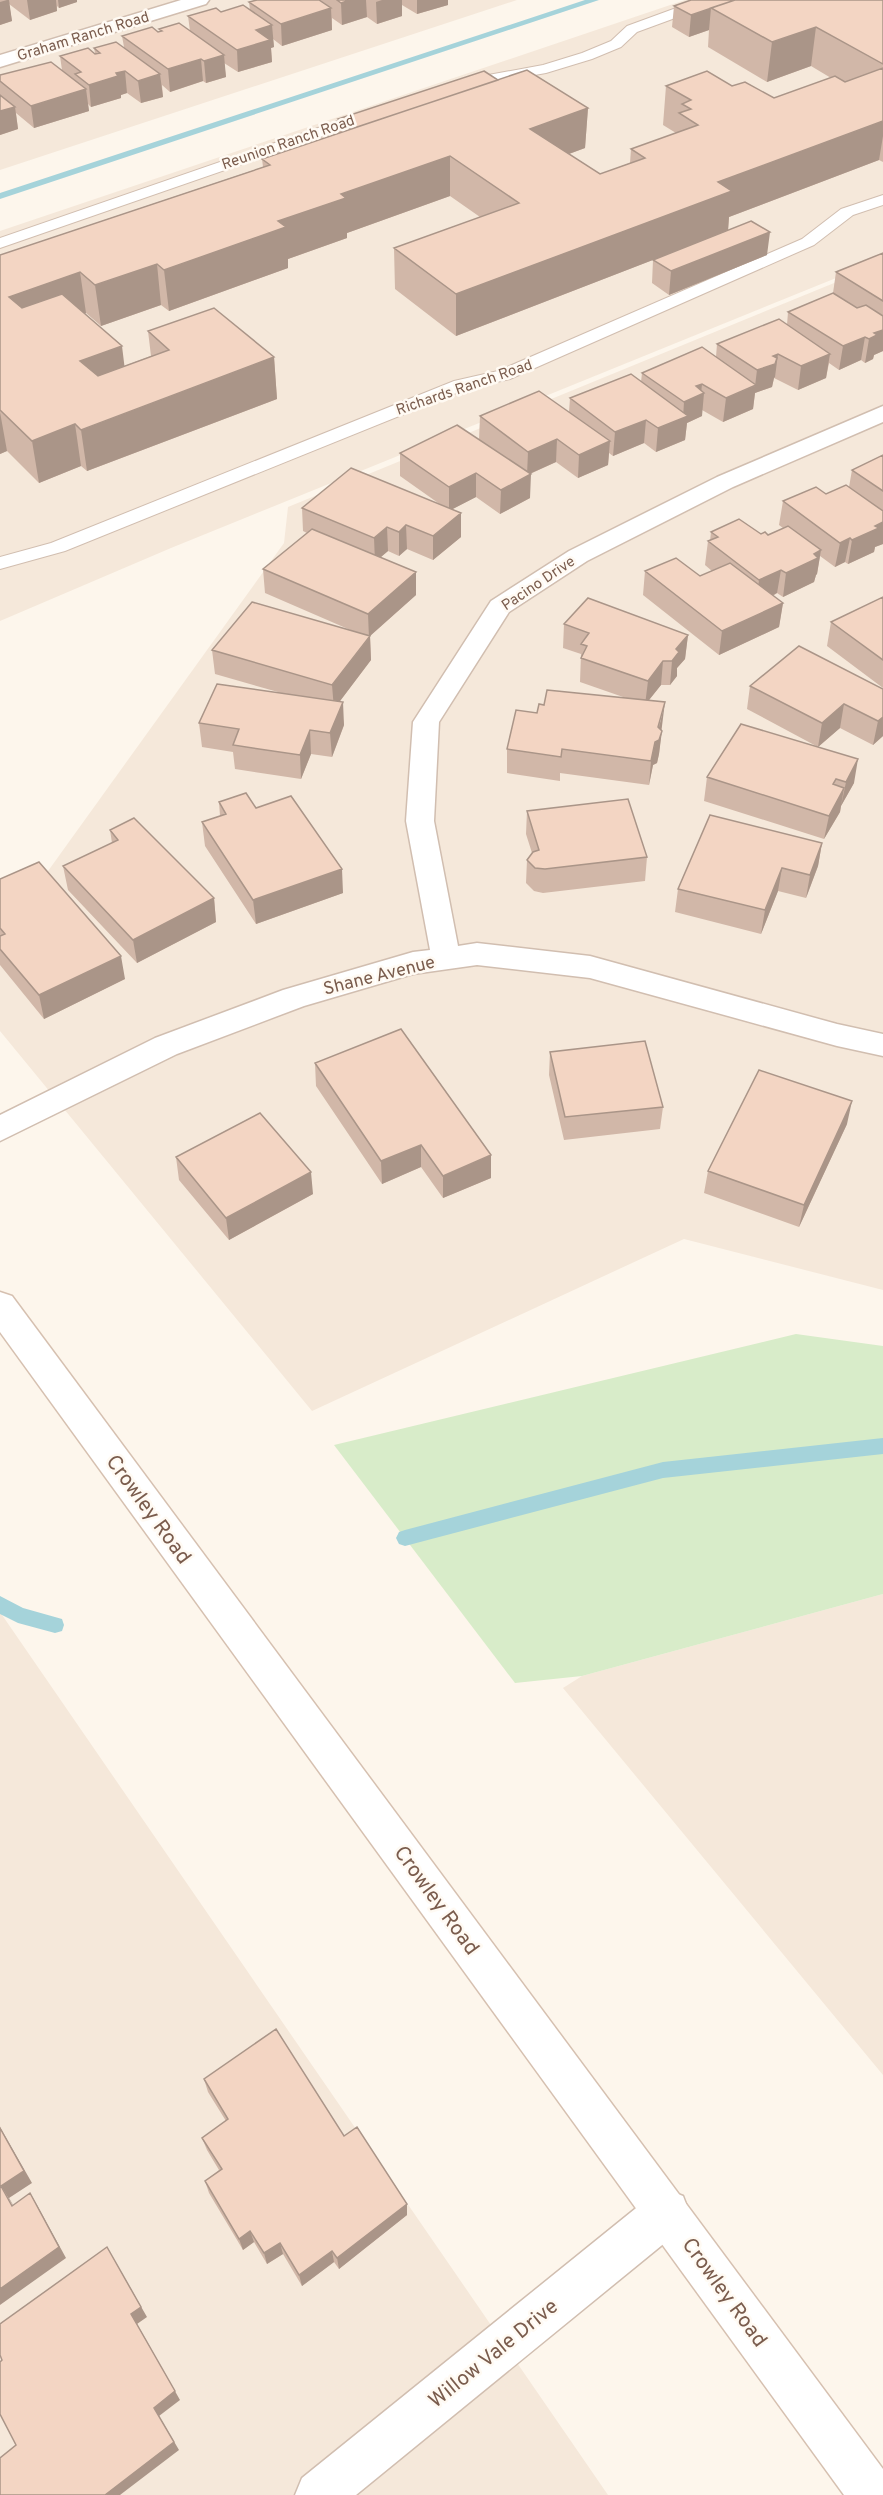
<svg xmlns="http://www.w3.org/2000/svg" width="883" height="2495" viewBox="0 0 883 2495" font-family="Overpass,sans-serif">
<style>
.residential{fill:#f5e8da}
.green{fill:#d8ecc9}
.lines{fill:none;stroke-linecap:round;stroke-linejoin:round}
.stream{fill:#a5d3da;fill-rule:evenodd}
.lane-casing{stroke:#d1beb0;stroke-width:2}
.street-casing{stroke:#d1beb0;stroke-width:3}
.secondary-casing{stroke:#d6c0b0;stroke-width:3}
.lane{fill:#fff;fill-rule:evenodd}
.street{fill:#fff;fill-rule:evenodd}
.secondary{fill:#fff;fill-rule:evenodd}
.wall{fill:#d1b7a8}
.shaded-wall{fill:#aa9588}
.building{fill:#f3d5c3;stroke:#aa9588;stroke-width:1.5}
.labels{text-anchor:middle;stroke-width:5;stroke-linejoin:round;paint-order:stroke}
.far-street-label{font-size:15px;fill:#7a5c4d;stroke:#fffaf3}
.street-label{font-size:18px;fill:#7a5c4d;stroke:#fffaf3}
.near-street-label{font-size:21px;fill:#7a5c4d;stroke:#fffaf3}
</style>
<rect width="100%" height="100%" fill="#fdf6ec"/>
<path class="residential" d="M0,0H517L0,170Z
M685,0H883V259L171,548L0,621V231Z
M883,263V1290L684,1239L312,1411L0,1031V900L43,878L284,543L288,507Z
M883,1594V2075L563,1688L582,1676Z
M0,1612L608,2495H0Z"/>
<path class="green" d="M796,1334L883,1346V1594L582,1676L515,1683L334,1445Z"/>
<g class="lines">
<path class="stream" d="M585,0H599L0,199V193Z
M883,1438V1454L663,1478L405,1546L399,1544L396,1538L399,1532L405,1530L663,1462Z
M0,1596L23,1608L62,1619L64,1625L62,1631L55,1633L18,1623L0,1614Z"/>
<g class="lane-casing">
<path id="lane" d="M698,0H718L716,3L637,32L621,47L592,59L546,73L461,88L454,84L461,80L543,65L582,53L611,41L627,26Z
M370,110L378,115L375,118L0,248V238Z
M883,195V205L853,215L814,245L510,379L466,389L65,551L0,569V557L51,543L454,381L498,371L802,239L841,209Z"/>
</g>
<g class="street-casing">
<path id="street" d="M181,0H209L206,4L0,67V55Z
M883,406V422L733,487L587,561L509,612L439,722L434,821L458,946L477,943L590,956L837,1024L883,1034V1056L837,1046L590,978L477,965L413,974L304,1006L177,1054L0,1141V1115L155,1038L283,990L413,952L430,950L406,821L413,722L491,601L569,551L717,477Z
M667,2190L683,2196L689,2212L683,2228L356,2495H295L302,2478L651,2196Z"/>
</g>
<g class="secondary-casing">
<path id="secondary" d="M0,1292L12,1296L883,2469V2495H844L0,1332Z"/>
</g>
<use href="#lane" class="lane"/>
<use href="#street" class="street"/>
<use href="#secondary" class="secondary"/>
</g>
<path class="wall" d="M0,0H77V2L59,8L57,6V11L30,20L9,4L12,21L0,25Z
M257,0H448V5L417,14L402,5V16L377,24L367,17L342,25L332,18V30L282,46L273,39L274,47L271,48L272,62L238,72L224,63L226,77L206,83L203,81L170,92L162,85L163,97L141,103L127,93L121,95V98L91,107L88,104L89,111L34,128L16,113L18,129L0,135V75L62,70L60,56L95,53L94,48L124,47L122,36L158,32H160L159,29L190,31L188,16L250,10L249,2Z
M883,0V162L879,160L729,217L728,230L767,255L669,295L652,283L653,260L663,256L456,336L395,289L394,248L480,217L450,196L347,233V238L288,259V268L169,311L161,305L101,326L86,313L85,314L124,366L151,356L148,331L274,357L277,399L87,471L81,466L39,483L7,451L0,454V255L263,167L262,159L338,134V119L498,80L588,108L585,148L569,154L600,174L630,163L631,149L676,133L663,125L666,86H732L774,98L831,78L811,66L767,82L708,47L709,30L689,37L672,27L674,6Z
M883,253V351L874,355L873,359L865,363L861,360L839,370L829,363L826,378L798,390L774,378L772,387L755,393L753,409L723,422L702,410V416L687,423L685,440L656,452L644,443L613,456L609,453L608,465L578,478L556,462L530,474V498L500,514L476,497L452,509L461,513V537L433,560L407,549L399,556L388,551L381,557L416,595L370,636L371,660L340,701L344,725L332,757L311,754L301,779L235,769L233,752L202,747L199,723L278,692L215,674L212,650L355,632L265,593L263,569L307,533L303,531L302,508L441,505L400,476V453L479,440L480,416L569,412L570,398L641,382L642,373L716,357L717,344L787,325L788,312L833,293L836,272Z
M883,455V544L875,547L874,552L848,564L845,562L835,567L820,556L817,574L816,575L814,582L783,597L777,593L773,596L783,603L779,627L719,655L643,595L645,571L700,576L712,571L705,565L708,541H710L711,532L768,535L783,528L779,525L783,501L826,494L849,487L852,470Z
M883,597V688L827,646L831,622Z
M564,624L688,635L685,659L677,668V676L670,685H661L649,700L662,726L659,754L657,763L653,765L649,785L560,773V781L507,773V749L544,705L626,698L580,682L581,654L563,648Z
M750,686L883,689V736L873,745L840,728L818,747L747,709Z
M741,724L854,783L841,806L840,812L824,839L704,801L707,777Z
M219,802L256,808L343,893L256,924L205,846L202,822L220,816Z
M527,811L647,857L645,881L543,893L534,891L526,883L527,860L532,853L526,834Z
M110,830L214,898L216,922L137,963L68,890L63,866L112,843Z
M822,843L818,866L806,898L778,891L761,934L675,912L678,889Z
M0,879L125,979L44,1019L0,965Z
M550,1052L663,1107L660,1129L564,1140L549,1075Z
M315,1063L491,1178L443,1198L421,1167L382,1184L316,1086Z
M847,1124L799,1227L704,1193L708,1171Z
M176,1157L313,1194L229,1240L179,1180Z
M204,2079L344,2136L407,2204V2215L339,2269L334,2262L302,2286L283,2254L267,2264L254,2242L243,2250L209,2193L205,2181L219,2170L207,2150L202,2138L226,2121L208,2092Z"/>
<path class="shaded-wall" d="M7,0H9L12,21L0,25V2Z
M27,0H56L57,11L30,20Z
M58,0H77V2L59,8Z
M350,0H366L367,17L342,25L341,3Z
M382,0H402V16L377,24L376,2Z
M417,0H448V5L417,14Z
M331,8L332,30L282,46L281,24Z
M711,8L709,30L689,37L691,15Z
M272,25L274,47L271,48L272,62L238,72L237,50L256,30Z
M816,27L811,66L767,82L772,42Z
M224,55L226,77L206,83L204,61Z
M201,59L203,81L170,92L168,69Z
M125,71L127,93L121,95V98L91,107L89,85L116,73Z
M160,74L163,97L141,103L138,81Z
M86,89L89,111L34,128L31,106Z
M15,107L18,129L0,135V111Z
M588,108L585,148L528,169L530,129Z
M883,121V136L879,160L729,217L728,231L456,336V294L718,182Z
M450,156V196L347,233V238L288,259V268L169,311L164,270L341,194Z
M770,232L767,255L669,295L671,271Z
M157,264L161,305L101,326L95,285Z
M80,272L86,313L16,338L9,297Z
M883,330V351L874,355L873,359L865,363L869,339L874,333Z
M865,337L861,360L839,370L843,346Z
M122,346L127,387L86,402L80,361Z
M778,354L775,377L774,378L772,387L755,393L753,409L723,422L726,398L755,386L757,370L773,356Z
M830,354L826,378L798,390L801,366Z
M274,357L277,399L87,471L81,430Z
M702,384L701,394L704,393L702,416L687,423L685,440L656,452L658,428L683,418L684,402L696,386Z
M0,412L7,451L0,454Z
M646,420L644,443L613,456L615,432Z
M75,424L81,466L39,483L32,441Z
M557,439L556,462L527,475L528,452Z
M610,441L608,465L578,478L579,455Z
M476,473V497L449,511V487Z
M531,474L530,498L500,514L501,490Z
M461,513V537L433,560V536Z
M883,522V544L875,547L874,552L848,564L852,540L875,526Z
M406,525L407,549L399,556V532Z
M387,527L388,551L375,562L374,538Z
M850,538L845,562L835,567L840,543Z
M821,550L817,574L816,575L814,582L783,597L786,573L814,554Z
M781,570L777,593L756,604L759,580Z
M416,572V595L370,636L371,660L334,709L332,685L369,638L368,614Z
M783,603L779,627L719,655L722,631Z
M688,635L685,659L677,668V676L670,685L672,661L676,649Z
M663,661L661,685L645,705L648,681Z
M343,702L344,725L332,757L330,733Z
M665,702L662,726L659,740L662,731L659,754L657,763L653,765L649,785L651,761Z
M844,704L840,728L818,747L822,723Z
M883,717V736L873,745L878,721Z
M310,730L311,754L301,779L300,755Z
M858,759L854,783L841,806L846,782Z
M844,788L840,812L824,839L829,816Z
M822,843L818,866L806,898L810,875Z
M782,868L778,891L761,934L765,910Z
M342,869L343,893L256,924L253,900Z
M214,898L216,922L137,963L133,940Z
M121,956L125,979L44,1019L39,995Z
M852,1101L847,1124L799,1227L804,1205Z
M421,1145V1167L382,1184L381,1161Z
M491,1155V1178L443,1198V1176Z
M311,1172L313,1194L229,1240L226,1218Z
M0,2127L32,2183L9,2198L20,2217L1,2186Z
M30,2193L37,2205L66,2258L0,2305V2289Z
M407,2204V2215L339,2269L337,2258Z
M250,2231L254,2242L243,2250L239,2239Z
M280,2243L283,2254L267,2264L264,2253Z
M107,2247L147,2317L137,2324L180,2400L159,2416L179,2450L120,2495H105L154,2408L131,2314Z
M332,2251L334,2262L302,2286L299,2275Z"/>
<path class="building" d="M257,0H319L331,8L281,24L249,2Z
M337,0H350L341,3Z
M691,0H735L691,15L674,6Z
M735,0H883V64L816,27L772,42L711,8Z
M243,5L272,25L256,30L270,40L237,50L188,16L216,8L221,12Z
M179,23L224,55L204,61L201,59L168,69L122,36L152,27L158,32L162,31L159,29Z
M116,42L160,74L138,81L125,71L116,73L118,76L89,85L75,74L81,72L60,56L88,48L95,54L100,53L94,48Z
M51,62L86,89L31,106L0,81V75Z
M883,68V121L718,182L732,191L456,294L394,248L519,203L450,156L341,194L346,198L278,221L286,227L164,270L157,264L95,285L80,272L9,297L22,308L62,294L122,346L80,361L98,376L169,350L148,331L214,308L274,357L81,430L75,424L32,441L0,410V255L270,165L262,159L527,70L588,108L530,129L600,174L645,158L631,149L698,125L679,113L691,109L682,104L691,100L666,86L707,71L732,86L745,82L774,98L835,76L845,82Z
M484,71L498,80L351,129L338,119Z
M0,95L15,107L0,111Z
M751,221L770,232L671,271L653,260Z
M883,253V301L836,272Z
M833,293L857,308L866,305L883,316V330L874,333L877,335L869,339L865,337L843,346L788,312Z
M779,319L830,354L801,366L778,354L773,356L777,358L775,364L757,370L717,344Z
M702,347L756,385L726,398L702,384L696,386L704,393L684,402L642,373Z
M631,374L688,416L658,428L646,420L615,432L570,398Z
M539,391L610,441L579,455L557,439L528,452L480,416Z
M457,425L531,474L501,490L476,473L449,487L400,453Z
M883,455V491L852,470Z
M351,468L461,513L433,536L406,525L399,532L387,527L374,538L302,508Z
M846,485L883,511V522L875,526L879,528L852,540L850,538L840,543L783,501L816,487L826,494Z
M739,519L761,534L765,532L768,535L788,526L821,550L814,554L818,558L786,573L781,570L759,580L708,541L718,537L711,532Z
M312,529L416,572L368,614L263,569Z
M676,558L700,576L730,563L783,603L722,631L645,571Z
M883,597V660L831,622Z
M588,598L688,635L676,649L679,652L672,661H663L648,681L581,658L587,646L581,644L589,633L564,624Z
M252,602L370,636L332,685L212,650Z
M799,646L883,689V717L878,721L844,704L822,723L750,686Z
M217,684L343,702L330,733L310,730L300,755L233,745L239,729L199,723Z
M547,690L665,702L658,727L662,731L659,740L655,742L651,761L562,749L561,757L507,749L516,710L537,713L539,704L544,705Z
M741,724L858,759L846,782L836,779L833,784L844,788L829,816L707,777Z
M246,793L256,808L291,796L342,869L253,900L202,822L226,814L219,802Z
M628,799L647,857L545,869L535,868L527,860L533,852L539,850L527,811Z
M710,815L822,843L810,875L782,868L765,910L678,889Z
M134,818L214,898L133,940L63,866L118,840L110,830Z
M39,862L121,956L39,995L0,949V936L5,934L0,928V879Z
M401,1029L491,1155L443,1176L421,1145L381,1161L315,1063Z
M645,1041L663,1107L565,1117L550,1052Z
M759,1070L852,1101L804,1205L708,1171Z
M260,1113L311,1172L226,1218L176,1157Z
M276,2029L344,2136L357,2127L407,2204L337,2258L332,2251L299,2275L280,2243L264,2253L250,2231L239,2239L205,2181L222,2169L202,2138L228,2119L204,2079Z
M0,2128L24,2171L1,2186L12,2206L30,2193L59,2247L0,2289Z
M107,2247L141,2307L131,2314L175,2391L154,2408L174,2442L105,2495H0V2458L16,2445L0,2414V2362L2,2360L0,2355V2324Z"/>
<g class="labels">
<g class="far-street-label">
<text transform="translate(83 36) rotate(-17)" y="5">Graham Ranch Road</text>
<text transform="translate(288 142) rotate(-19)" y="5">Reunion Ranch Road</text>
<text transform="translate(464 387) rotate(-19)" y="5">Richards Ranch Road</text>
<text transform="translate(538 583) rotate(-34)" y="5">Pacino Drive</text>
</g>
<g class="street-label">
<text transform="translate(379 975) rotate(-14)" y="6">Shane Avenue</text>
</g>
<g class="near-street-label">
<text transform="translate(149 1509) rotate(54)" y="7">Crowley Road</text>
<text transform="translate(437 1900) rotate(54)" y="7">Crowley Road</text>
<text transform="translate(725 2292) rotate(54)" y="7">Crowley Road</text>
<text transform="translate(493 2353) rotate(-39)" y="7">Willow Vale Drive</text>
</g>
</g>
</svg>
